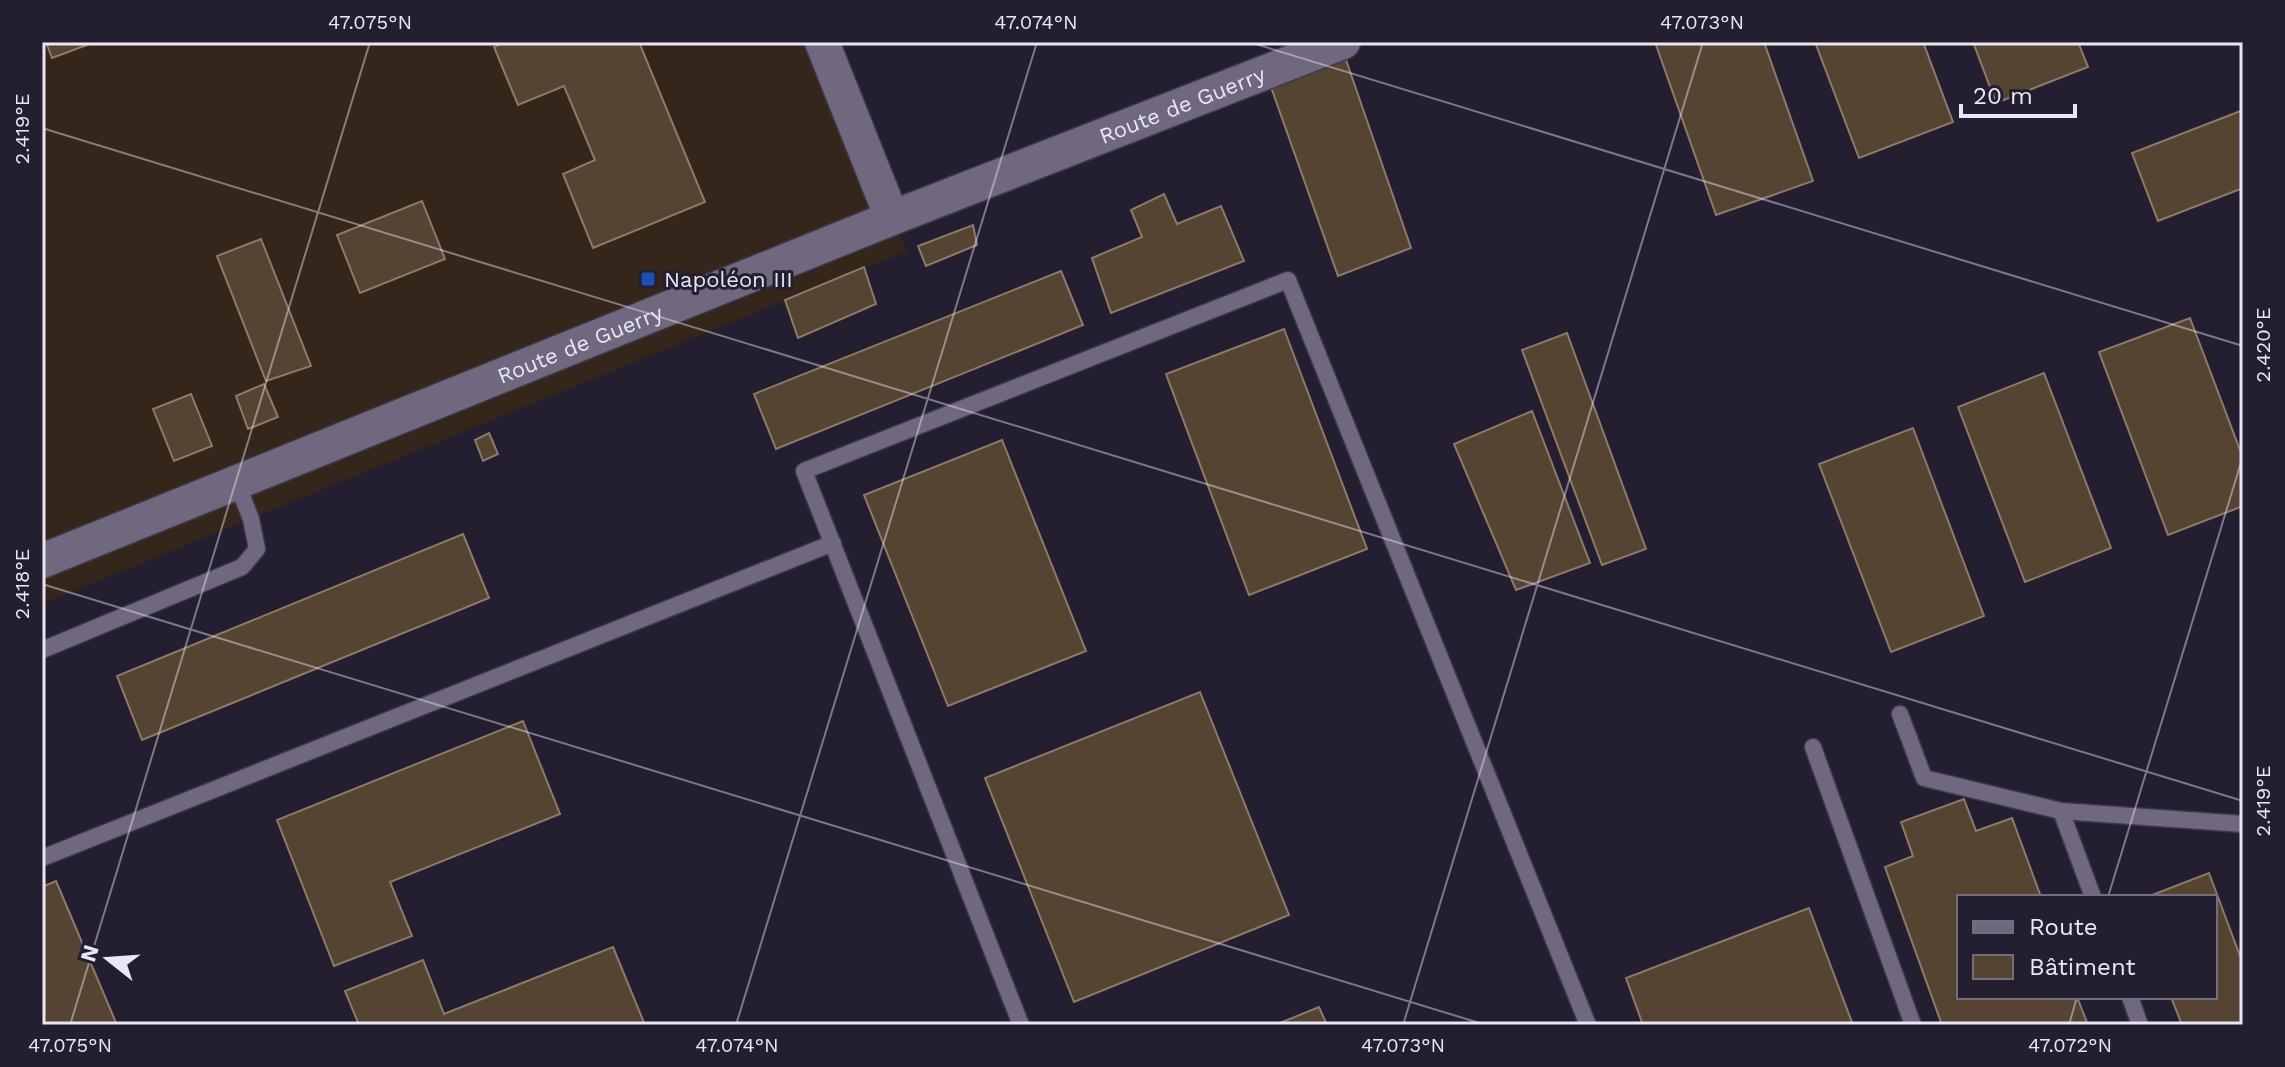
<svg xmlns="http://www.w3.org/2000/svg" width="2285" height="1067" viewBox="0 0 2285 1067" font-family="'Work Sans',sans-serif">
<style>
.commercial{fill:#34261a}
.building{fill:#564433;stroke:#8e7a68;stroke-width:2}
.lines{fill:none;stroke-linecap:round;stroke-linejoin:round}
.lane-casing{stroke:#3e3949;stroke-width:19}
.street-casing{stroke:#3e3949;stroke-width:37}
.lane{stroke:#6f687f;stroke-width:16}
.street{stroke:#6f687f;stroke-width:34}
.ticks{fill:none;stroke:#eae7f4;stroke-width:2;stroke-opacity:0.45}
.transit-dot{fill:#1a4fb4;stroke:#241e31;stroke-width:3}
.labels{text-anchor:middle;stroke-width:6;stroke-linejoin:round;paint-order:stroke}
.street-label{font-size:22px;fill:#eae7f4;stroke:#241e31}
.poi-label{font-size:22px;fill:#eae7f4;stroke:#241e31;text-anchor:start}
.neatline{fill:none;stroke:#eae7f4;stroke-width:3}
.ticks-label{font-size:20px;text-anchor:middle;fill:#eae7f4}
</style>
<rect width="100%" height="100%" fill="#241e31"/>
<path class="commercial" d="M42,42H822L907,251L42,604Z"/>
<path class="building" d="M46,42H95L52,58Z
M505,42H639L705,202L593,248L563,174L595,160L564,86L518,105L494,47Z
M1655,42H1764L1813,181L1716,215Z
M1815,42H1923L1953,122L1859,158Z
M1973,42H2078L2088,67L1996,103Z
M1345,57L1411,248L1338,276L1271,87Z
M2243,110V188L2158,221L2132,153Z
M1164,194L1177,224L1221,206L1244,261L1111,313L1092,258L1142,237L1131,210Z
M422,201L445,259L360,293L337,235Z
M973,225L977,245L926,266L918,246Z
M261,239L311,366L266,381L217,256Z
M864,267L876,304L798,338L785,300Z
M1061,271L1083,325L776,449L754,394Z
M2190,318L2243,458V506L2168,535L2099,352Z
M1284,329L1367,549L1249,595L1166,374Z
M1567,333L1646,549L1602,565L1522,350Z
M2044,373L2111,548L2025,582L1958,407Z
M264,384L278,417L248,429L236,396Z
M191,394L212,446L174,461L153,409Z
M1532,411L1590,563L1516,590L1454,444Z
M1913,428L1984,616L1891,652L1819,464Z
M489,433L498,454L483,461L475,440Z
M1002,440L1086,651L948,706L864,495Z
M463,534L489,598L142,740L117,676Z
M1200,692L1289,915L1074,1002L985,778Z
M523,721L560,814L390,882L412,936L334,966L277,820Z
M1964,799L1976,831L2012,818L2041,897H1959V997H2077L2088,1025H1942L1885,867L1913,856L1901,822Z
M2209,873L2243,964V1025H2182L2171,997H2215V897H2147Z
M56,881L117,1025H42V887Z
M1809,908L1853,1025H1643L1626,978Z
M613,947L645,1025H359L345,991L423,960L444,1014Z
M1319,1007L1327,1025H1275Z"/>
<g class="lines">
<g class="lane-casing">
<path id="lane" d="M42,650L242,567L257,549L251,519L237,483
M1900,714L1924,778L2061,811L2243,824
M1813,747L1913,1025
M2061,811L2093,897
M42,858L833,543
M2130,997L2140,1025
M1021,1025L804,471L1288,280L1588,1025"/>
</g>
<g class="street-casing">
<g id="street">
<path d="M822,42L892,218"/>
<path id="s1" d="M42,561L892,218L1343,42"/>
</g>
</g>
<use href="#lane" class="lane"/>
<use href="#street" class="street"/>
</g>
<path class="ticks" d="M1249,42L2243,346M42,128L2243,801M42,584L1486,1025M2108,897L2243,456M70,1025L370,42M736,1025L1037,42M1403,1025L1703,42M2069,1025L2077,997"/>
<rect class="transit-dot" x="640" y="271" width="16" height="16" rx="4"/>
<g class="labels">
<g class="street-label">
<text dy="8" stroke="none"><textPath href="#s1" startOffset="1228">Route de Guerry</textPath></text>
<text dy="8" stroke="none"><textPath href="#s1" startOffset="580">Route de Guerry</textPath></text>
</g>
<g class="poi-label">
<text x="664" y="287">Napoléon III</text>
</g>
</g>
<rect width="2285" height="1067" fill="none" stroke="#241e31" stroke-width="88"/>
<rect x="1957" y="895" width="260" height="104" fill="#241e31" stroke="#736e7f" stroke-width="2"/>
<rect x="1973" y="921" width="40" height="12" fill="#6f687f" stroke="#736e7f" stroke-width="2"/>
<text x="2029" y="935" font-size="24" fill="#eae7f4">Route</text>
<rect x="1973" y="955" width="40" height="24" fill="#564433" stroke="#736e7f" stroke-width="2"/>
<text x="2029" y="975" font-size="24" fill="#eae7f4">Bâtiment</text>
<g transform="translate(108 959) rotate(287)" stroke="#241e31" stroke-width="6" paint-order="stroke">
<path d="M0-6L14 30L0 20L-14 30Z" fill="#eae7f4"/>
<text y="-12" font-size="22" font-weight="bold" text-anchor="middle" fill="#eae7f4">N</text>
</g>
<path d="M1961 104v12h114v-12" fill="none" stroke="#eae7f4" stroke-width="4"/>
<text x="1973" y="104" font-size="24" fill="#eae7f4" stroke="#241e31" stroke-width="6" paint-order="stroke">20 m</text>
<rect x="44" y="44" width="2197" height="979" class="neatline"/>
<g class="ticks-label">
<text x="370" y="29">47.075°N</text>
<text x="1036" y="29">47.074°N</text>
<text x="1702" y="29">47.073°N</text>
<text transform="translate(22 129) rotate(-90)" y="7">2.419°E</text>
<text transform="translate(2263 345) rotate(-90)" y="7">2.420°E</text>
<text transform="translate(22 584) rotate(-90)" y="7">2.418°E</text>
<text transform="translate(2263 801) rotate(-90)" y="7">2.419°E</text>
<text x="70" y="1052">47.075°N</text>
<text x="737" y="1052">47.074°N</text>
<text x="1403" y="1052">47.073°N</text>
<text x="2070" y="1052">47.072°N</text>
</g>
</svg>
